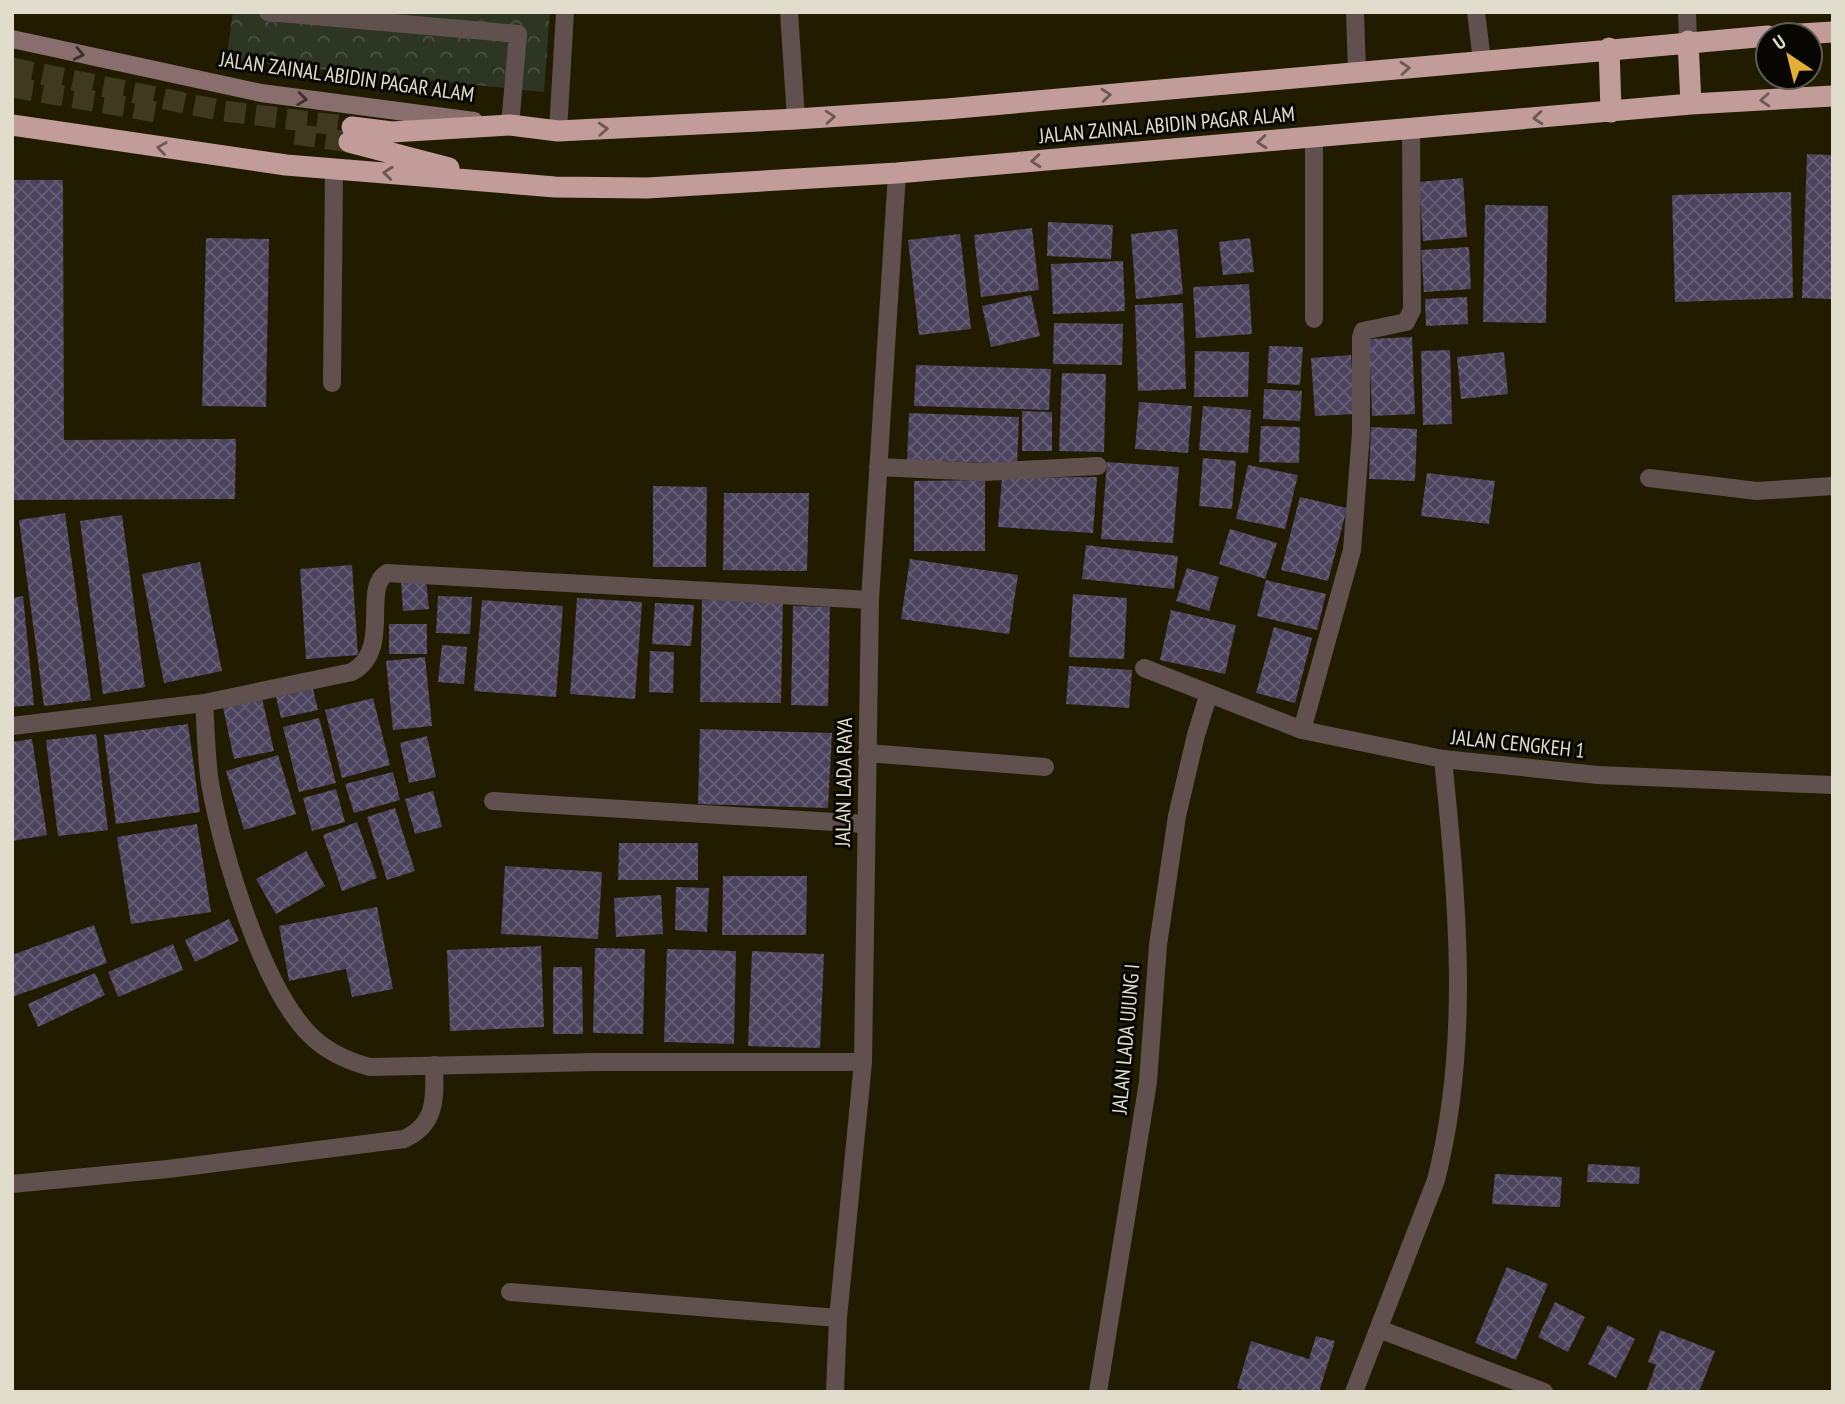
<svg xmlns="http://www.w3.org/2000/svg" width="1845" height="1404" viewBox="0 0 1845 1404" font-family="'PT Sans Narrow',sans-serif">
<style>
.park{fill:url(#park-crowns)}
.building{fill:url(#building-cross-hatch)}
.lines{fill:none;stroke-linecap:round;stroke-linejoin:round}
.highway-tunnel{stroke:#3e391f;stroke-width:21;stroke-dasharray:21 10;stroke-linecap:butt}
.lane{stroke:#60514f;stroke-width:18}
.street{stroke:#60514f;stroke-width:18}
.secondary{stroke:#886f6d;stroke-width:18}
.highway{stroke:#c29c98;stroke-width:21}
.oneway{stroke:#3b302c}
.oneway2{stroke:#6e5854}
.labels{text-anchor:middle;stroke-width:6;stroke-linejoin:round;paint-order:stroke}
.street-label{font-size:21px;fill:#e0ddcc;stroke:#080601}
</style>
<defs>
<pattern id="park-crowns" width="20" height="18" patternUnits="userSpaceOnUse" patternTransform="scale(1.75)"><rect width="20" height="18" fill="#2d3523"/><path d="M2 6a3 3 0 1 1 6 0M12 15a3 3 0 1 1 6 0" fill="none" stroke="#4b5242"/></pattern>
<pattern id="building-cross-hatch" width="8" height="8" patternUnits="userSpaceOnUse" patternTransform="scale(1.75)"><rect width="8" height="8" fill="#4c435e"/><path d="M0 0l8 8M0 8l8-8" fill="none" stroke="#665e74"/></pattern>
</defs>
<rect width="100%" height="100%" fill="#211c00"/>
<path class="park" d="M233,12H550L544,92L226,60Z"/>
<path class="building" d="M1807,154L1833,155V299L1802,298Z
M1463,178L1467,237L1423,241L1419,182Z
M12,180H63L64,440L236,439L235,499L12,500Z
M1791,192L1793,298L1675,302L1672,195Z
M1485,205L1548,206L1546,323L1483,322Z
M1048,222L1113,225L1111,259L1047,256Z
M1032,228L1039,290L981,297L974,235Z
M1177,229L1183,294L1136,299L1131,234Z
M960,234L971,329L919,335L908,240Z
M206,238L269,239L266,407L202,406Z
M1250,238L1254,272L1223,275L1219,242Z
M1469,247L1471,289L1424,292L1421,250Z
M1123,261L1125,311L1053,314L1051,264Z
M1249,284L1252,334L1196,338L1193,287Z
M1031,295L1040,336L991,347L982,306Z
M1467,297L1468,324L1426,326L1425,299Z
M1183,303L1186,389L1138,391L1135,305Z
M1054,323L1123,324L1122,365L1053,364Z
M1412,337L1415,414L1372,416L1369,339Z
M1269,346L1303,347L1300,385L1267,383Z
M1450,350L1452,424L1423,425L1421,351Z
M1195,351L1249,352L1248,397H1194Z
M1504,352L1508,394L1461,399L1457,357Z
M1351,355L1355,414L1315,416L1311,358Z
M916,365L1051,369L1049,410L914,406Z
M1062,373L1106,374L1104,452L1059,451Z
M1264,389L1302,391L1300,421L1263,419Z
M1139,402L1192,406L1188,453L1135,449Z
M1203,406L1251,410L1248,453L1199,450Z
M1022,411L1052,412V451H1022Z
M909,413L1019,417L1017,464L907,460Z
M1261,426L1300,427L1299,463L1259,462Z
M1371,427L1417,429L1415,481L1369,479Z
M1203,458L1236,461L1232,509L1199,506Z
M1107,462L1179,467L1173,543L1101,539Z
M1248,465L1298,475L1285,529L1236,519Z
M1427,473L1495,481L1489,524L1421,516Z
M1097,477L1093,533L998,527L1002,478Z
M985,480V551H914V481Z
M653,486L707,487L706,567H653Z
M724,493H809L807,571L723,570Z
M1300,497L1347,508L1328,581L1281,570Z
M65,513L91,700L44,706L19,520Z
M122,515L145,687L103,694L80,521Z
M1230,529L1277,543L1265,579L1219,564Z
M1086,545L1178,556L1174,589L1082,579Z
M910,559L1018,575L1009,634L901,619Z
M200,562L222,671L164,683L142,574Z
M352,565L358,655L306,659L300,569Z
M1187,568L1219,577L1209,611L1176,601Z
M426,580L429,609L403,611L401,581Z
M1266,580L1326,594L1317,630L1257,616Z
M1073,594L1127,598L1124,659L1069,657Z
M23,596L34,705L12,707V598Z
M438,596L472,597L470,634L436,633Z
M577,598L642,602L635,699L570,694Z
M482,600L563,606L556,697L474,691Z
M702,600L783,601L781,703L700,702Z
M655,603L694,605L691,646L652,644Z
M793,606L830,607L828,706L791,705Z
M1171,610L1236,625L1225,674L1160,660Z
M389,624H427V654H389Z
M1274,627L1312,638L1295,703L1256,693Z
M442,645L467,647L464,684L438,682Z
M650,651L674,652L673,693L649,692Z
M425,657L432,726L393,730L386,661Z
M1069,666L1132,670L1129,708L1066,704Z
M313,689L318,710L281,718L276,697Z
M262,698L274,751L234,759L223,707Z
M373,698L390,765L342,778L325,710Z
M319,718L336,783L299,792L283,727Z
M188,724L200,812L116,824L104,735Z
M700,729L832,733L828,808L698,804Z
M96,734L108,830L58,836L46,740Z
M427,736L436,777L409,783L400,743Z
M32,739L47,835L12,841V742Z
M278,755L296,814L244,830L226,771Z
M393,772L400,800L354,813L345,784Z
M336,789L345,822L312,831L303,798Z
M433,791L442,827L415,834L405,799Z
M395,808L415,871L387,880L367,817Z
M357,822L377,878L342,891L323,835Z
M197,824L211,912L131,924L117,837Z
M619,843H698V880H618Z
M306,851L325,886L276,914L256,879Z
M505,866L602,872L598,939L501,934Z
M723,876H807L806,935H722Z
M676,887L709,888L707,932L675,930Z
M661,895L663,934L616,937L614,898Z
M377,907L393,989L352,997L346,969L289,981L279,926Z
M229,919L239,941L195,962L185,940Z
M94,925L107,963L12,997V955Z
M173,944L183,970L118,997L108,972Z
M541,946L544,1027L450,1031L447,950Z
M595,948L645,949L643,1034L593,1033Z
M667,949L736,951L734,1044L664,1042Z
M752,951L824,954L820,1048L748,1046Z
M553,967H582L583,1034H553Z
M95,973L105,995L38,1027L28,1004Z
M1588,1164L1640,1167L1639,1184L1587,1182Z
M1495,1174L1562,1177L1560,1207L1492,1204Z
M1507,1267L1548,1284L1516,1360L1475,1343Z
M1555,1302L1585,1317L1568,1352L1538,1337Z
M1608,1325L1635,1339L1616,1378L1588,1364Z
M1660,1330L1715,1351L1699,1392H1646L1656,1365L1648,1362Z
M1316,1336L1335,1341L1319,1392H1250L1237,1388L1251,1341L1309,1359Z"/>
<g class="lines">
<path class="highway-tunnel" d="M12,68L224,111L352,127
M12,87L156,112
M295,134L349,142"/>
<path class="lane" d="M268,12L518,34L510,125
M558,131L565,12
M1314,319V137"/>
<path class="street" d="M789,12L796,119
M1355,12L1357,72
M1476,12L1482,61
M1687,12L1688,41
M332,383L334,169
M878,467L983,472L1098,466
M1649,478L1757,491L1833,486
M1144,668L1302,730L1443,759L1598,775L1833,785
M204,703C206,729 206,757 210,783C222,851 261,986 310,1035C327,1052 347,1061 370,1067L597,1062H863
M12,726L204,703L352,672C393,649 361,588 387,573L870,600
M1302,730L1352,550L1361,433V337L1363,331L1406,322L1412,310L1411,129
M867,753L1045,767
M493,801L866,824
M12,1184L168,1169L404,1139C437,1124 435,1097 434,1065
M510,1292L838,1318
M1379,1329L1544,1392
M835,1392L838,1318L863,1062L870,600L897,173
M1098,1392L1148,1082L1158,945L1177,816L1196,735L1209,693
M1354,1392L1436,1180C1471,1043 1457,898 1443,759"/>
<path class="secondary" d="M12,39L261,93L474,121"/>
<path class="highway" d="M1783,35L1833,32
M1688,41L1691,104
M1609,48L1611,112
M12,125L286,165L555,187L647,188L897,173L1691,104L1833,96
M352,127L392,132L510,125L558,131L796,119L946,109L1768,36
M349,142L449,168"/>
</g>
<defs><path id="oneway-chevron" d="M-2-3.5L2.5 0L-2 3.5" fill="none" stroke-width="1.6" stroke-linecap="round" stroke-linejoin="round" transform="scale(1.75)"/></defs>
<g class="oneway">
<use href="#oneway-chevron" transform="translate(79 54) rotate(12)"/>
<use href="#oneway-chevron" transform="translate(302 99) rotate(7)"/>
</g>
<g class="oneway2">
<use href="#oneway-chevron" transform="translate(1405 68) rotate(-5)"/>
<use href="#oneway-chevron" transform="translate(1106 95) rotate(-5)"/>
<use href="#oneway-chevron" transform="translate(1765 100) rotate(177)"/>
<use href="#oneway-chevron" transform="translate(830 117) rotate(-4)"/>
<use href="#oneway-chevron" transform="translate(1538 118) rotate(175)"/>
<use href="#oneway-chevron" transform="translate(603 129) rotate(-3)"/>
<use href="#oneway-chevron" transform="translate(1262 142) rotate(175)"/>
<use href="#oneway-chevron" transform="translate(162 148) rotate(-172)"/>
<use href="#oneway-chevron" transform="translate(1036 161) rotate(175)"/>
<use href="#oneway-chevron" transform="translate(388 173) rotate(-175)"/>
</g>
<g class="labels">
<g class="street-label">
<text transform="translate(347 77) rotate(8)" y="7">JALAN ZAINAL ABIDIN PAGAR ALAM</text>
<text transform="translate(1167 125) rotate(-5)" y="7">JALAN ZAINAL ABIDIN PAGAR ALAM</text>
<text transform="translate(1518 744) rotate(6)" y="7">JALAN CENGKEH 1</text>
<text transform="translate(844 782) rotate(-89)" y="7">JALAN LADA RAYA</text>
<text transform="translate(1126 1039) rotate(-85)" y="7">JALAN LADA UJUNG I</text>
</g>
</g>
<rect width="1845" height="1404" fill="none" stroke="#e0ddcc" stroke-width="28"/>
<g transform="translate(1789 56) rotate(325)"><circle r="33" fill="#080601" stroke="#5e5c52" stroke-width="2"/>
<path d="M0-5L12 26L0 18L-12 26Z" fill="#e2ae34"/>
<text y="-10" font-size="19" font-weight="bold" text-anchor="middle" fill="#e0ddcc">U</text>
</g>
</svg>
